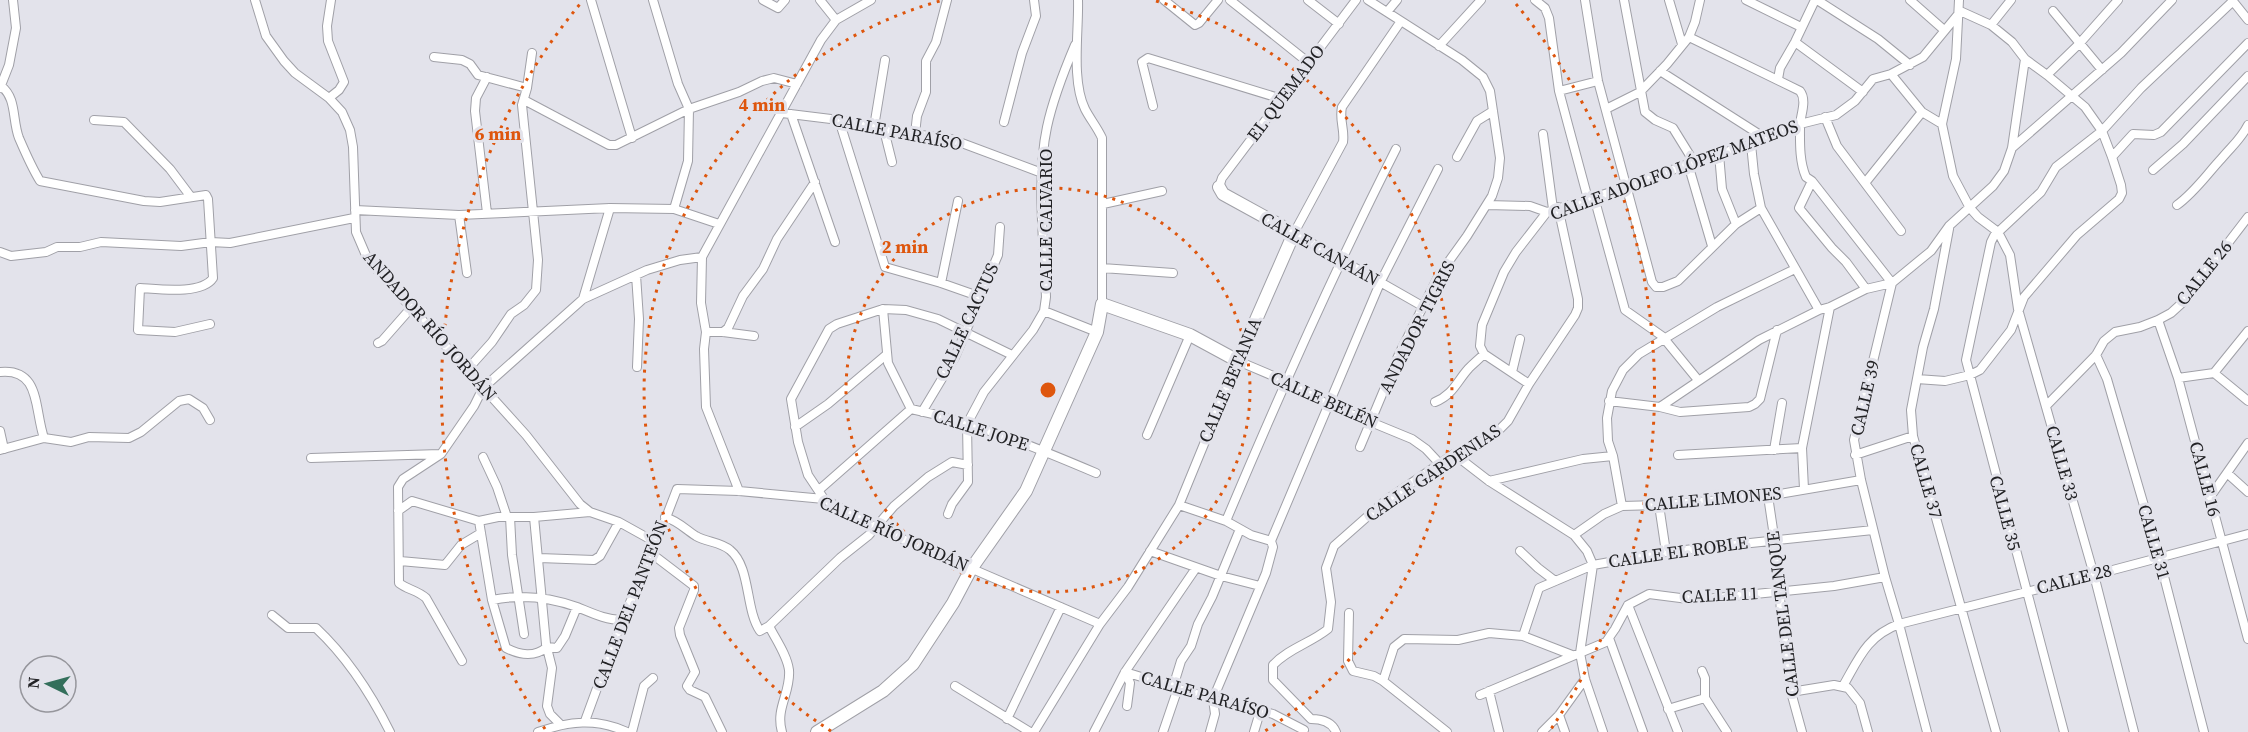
<svg xmlns="http://www.w3.org/2000/svg" width="2248" height="732" viewBox="0 0 2248 732" font-family="'Source Serif 4',serif">
<style>
.lines{fill:none;stroke-linecap:round;stroke-linejoin:round}
.street-casing{stroke:#a0a0a7;stroke-width:10}
.secondary-casing{stroke:#a0a0a7;stroke-width:14}
.street{stroke:#fff;stroke-width:8}
.secondary{stroke:#fff;stroke-width:12}
.ring{fill:none;stroke:#de560d;stroke-width:3;stroke-dasharray:3 6}
.labels{text-anchor:middle;stroke-width:6;stroke-linejoin:round;paint-order:stroke}
.street-label{font-size:18px;fill:#222225;stroke:#e3e3eb}
.centre{fill:#de560d;stroke:#e3e3eb;stroke-width:3}
.ring-label{font-size:18px;text-anchor:middle;font-weight:bold;fill:#de560d;stroke:#e3e3eb;stroke-width:6;stroke-linejoin:round;paint-order:stroke}
</style>
<rect width="100%" height="100%" fill="#e3e3eb"/>
<g class="lines">
<g class="street-casing">
<path id="street" d="M255,0L266,36L284,61L295,73L329,98L342,112L350,130L353,147L356,232L368,260L526,435L580,504L590,512L619,522L655,542
M591,0L632,138
M653,0L678,84L689,109L688,161L674,209
M763,0L778,8L785,0
M820,0L836,20
M1078,0C1079,31 1071,80 1085,109C1090,119 1097,127 1102,138V304
M1164,0L1195,25L1199,23L1218,0
M1230,0L1309,63
M1308,0L1339,24
M1535,0L1545,8L1549,18L1559,91L1588,199
M1585,0L1598,81L1652,282L1656,287H1663L1678,281L1736,224L1761,208
M1624,0L1645,112L1655,120L1673,128L1694,162
M1669,0L1682,44
M1746,0L1801,27
M1817,0L1878,39L1910,65
M1910,0L1944,30
M1959,0L1956,59L1942,124L1953,176L1970,208L1978,217L1998,232L2010,255L2018,309L2094,575L2134,732
M2232,0L2248,20
M2053,11L2102,70
M1387,12L1397,0
M1401,21L1342,107C1339,120 1345,130 1343,142L1294,233L1424,307
M1991,25L2011,0
M1689,37L1800,91C1807,100 1801,114 1800,124C1800,141 1799,161 1806,177L1812,181L1892,283L1854,440L1861,480L1885,577L1899,624L1927,732
M1795,42L1863,92
M1439,46L1481,0
M434,57L462,60L470,64L478,75L527,88
M1660,71L1765,138
M1891,74L1922,112L1942,124
M2047,75L2079,44L2118,0
M1778,79L1780,68L1795,42L1815,0
M1,86C17,98 12,120 19,138C25,152 32,168 40,181L144,201L160,202L206,195L208,199L213,278C202,295 158,289 140,288L138,330L175,332L210,324
M0,88L9,65L16,28L13,0
M1559,91L1598,81
M329,98L339,90L344,82L328,41L327,26L331,0
M524,100L609,145H616L689,109L739,92L762,81L774,78L797,84
M1153,106L1142,62L1148,58L1282,99
M1606,109L1640,92L1667,64L1689,37L1695,22L1700,0
M782,113L839,120L884,130L951,139L1042,173
M791,114L835,242
M1825,117L1837,146L1901,231
M94,120L124,122L170,169L191,197
M839,120L885,267L941,283L981,297
M1004,122L1022,53L1036,16L1034,0
M874,127L885,60
M884,130L892,162
M915,134L917,116L926,92V61L936,42L947,0
M1543,134L1553,209
M1751,144L1754,174L1761,208L1819,310
M2012,148L2121,53L2172,0
M1719,154L1722,189L1736,224
M1457,157L1477,121L1493,111
M2112,157L2133,134L2154,135L2161,132L2248,43
M1688,164L1712,246
M2153,170L2183,144L2248,76
M1812,181L1799,208L1832,248L1846,262L1866,289
M1865,183L1922,112
M1219,187L1222,178L1356,0
M1594,197L1625,310L1662,336L1698,380
M1103,204L1162,191
M1487,205L1530,206L1547,212
M2177,205C2195,192 2207,174 2222,158C2232,146 2241,139 2248,125
M355,210L459,215L610,208L674,209L719,224
M487,213L475,111L476,98L487,77
M459,215L467,273
M1949,229L1934,309L1923,347L1911,410L1913,436L1996,732
M0,252L11,256L46,252L57,247H80L101,242L181,246L211,242L230,243L354,218
M1102,268L1173,273
M636,275L639,319L637,367
M941,283L958,201
M583,299L610,208
M883,309L888,363L911,409
M1044,311L1097,332
M2158,320L2178,378L2248,639
M706,332H723L754,336
M723,332L728,328L743,296L763,269L777,239L815,182
M378,343L382,341L411,308
M2096,355L2107,379L2159,557L2204,732
M467,370L492,342L511,314L524,305L536,290L538,260L522,105L527,88L532,53
M0,372C41,368 34,409 44,438
M1512,372L1520,339
M2214,373L2248,401
M2178,378L2214,373L2248,331
M1917,379L1945,381L1970,375L1980,370L2011,330L2024,297L2077,235L2119,199L2122,193L2121,185L2112,157L2102,131L2085,107L2047,75L2025,59L2012,42L1991,25L1960,11
M1529,384L1484,354L1480,346L1482,325L1504,272L1516,252L1547,212L1627,187L1688,164L1751,144L1800,124L1836,115L1855,101L1873,79L1891,74L1923,57L1960,12
M1609,401L1660,407L1759,340L1819,310L1830,307L1866,289L1892,283L1931,251L1949,226L1993,186L2004,171L2012,148L2025,59
M1435,402C1453,395 1457,381 1469,368C1474,363 1479,359 1484,354
M2046,406L2096,355L2104,341L2115,332L2140,327L2158,320L2171,313L2182,303L2248,217
M1660,407L1680,412L1749,407L1755,404L1760,399L1777,330
M922,412L955,357L992,269L998,255L1000,227
M795,427L828,404L886,355
M0,431L4,449
M1147,435L1190,335
M1360,447L1399,354L1439,275L1467,236L1492,196L1498,178L1500,158L1490,91L1483,77L1462,60L1368,0
M0,450L44,438L71,442L89,437L129,438L141,432L179,401L189,399L203,408L210,420
M1774,450L1782,403
M1454,454L1489,481L1574,535L1587,551L1593,565L1580,653L1585,679L1603,732
M1678,455L1802,448
M1855,455L1913,436
M483,457L497,487L507,517
M311,458L440,454
M2227,473L2248,492
M1489,481L1583,459L1613,456
M1804,489L1802,448L1830,307
M819,490L911,409C975,422 1037,448 1096,473
M739,491L706,407L704,349L706,332L701,303L702,257L821,40L836,20L871,0
M1768,496L1779,570L1781,617L1791,692L1802,732
M2210,497L2248,443
M824,499L808,475L798,442L791,399L829,329L837,324L883,309L906,310L938,319L1012,355
M1179,505L1226,521L1251,535L1271,541L1273,547L1266,573L1213,699L1215,714L1210,732
M1659,505L1666,552
M1622,506L1613,456L1608,441L1607,418L1612,391L1623,370L1639,354L1717,307L1795,269
M398,511L412,501L479,521L498,517H534L590,512
M948,514L952,504L968,482L967,424L984,392L1033,330L1044,311L1046,297C1044,244 1036,178 1047,127C1053,99 1064,71 1075,45
M510,517L512,555L524,634
M534,517L546,644L552,668L547,706L550,714L560,724
M665,517C678,521 685,529 696,536C706,542 721,542 730,550C751,567 745,609 760,631L769,626L840,558L869,535L894,506L928,477L952,462L968,465
M479,521L492,600L506,648C520,655 534,658 547,647
M1226,521C1279,395 1334,271 1396,149
M1574,535L1604,514L1622,506L1659,505L1768,496L1861,480
M1271,541L1380,283L1438,169
M1150,551L1221,576L1260,586
M1520,551L1538,568L1555,581
M652,554L694,586V590L679,628L680,635L695,672L687,686L690,690L705,697L722,732
M539,558L594,560L600,556L619,522
M400,561L445,565L461,545L481,533
M492,600C521,594 549,597 577,607C592,613 606,620 622,620
M1628,605L1678,732
M1349,613L1348,661L1353,671L1374,676L1383,681L1447,732
M272,615L288,628H316C347,657 371,694 390,732
M769,626C776,640 787,655 789,670C791,693 775,708 782,732
M1523,636L1539,588L1593,565L1666,552L1873,530
M1609,638L1643,732
M547,647L557,648L565,636L577,607
M462,661L426,598C417,590 408,590 399,583L398,487L403,479L441,454L474,406L483,388L583,299L647,270L680,260L702,257
M1702,671L1705,678V698L1727,732
M1125,672L1213,699L1273,714L1304,730
M1125,672L1130,683L1127,706
M1383,681L1394,647L1404,639L1458,640L1489,633L1523,636L1572,655
M955,686L1030,732
M1843,686C1859,658 1867,636 1899,624L2094,575L2248,534
M1173,687L1181,661L1191,646L1198,624L1212,597L1240,529
M1489,691L1499,732
M1791,692L1834,685L1848,688L1860,703L1868,732
M1480,695L1606,642L1615,629L1628,605L1649,594L1696,600L1834,586L1885,577
M1668,709L1705,698
M1559,715L1565,732
M1007,719L1061,607
M585,721L622,620L652,554L677,489L739,491L824,499L875,527L1100,624
M538,732C569,721 596,718 627,732
M632,732L644,686L653,678
M1034,732L1100,624L1128,587L1179,505L1238,361L1285,381L1327,404L1412,439L1426,449L1440,464
M1094,732L1125,672L1196,568
M1163,732L1178,688
M1254,732L1260,712
M1336,732C1332,722 1321,719 1311,719L1273,680V665C1289,648 1311,643 1328,629L1331,602L1326,568L1334,546L1385,501L1454,454L1483,441L1496,433L1508,421L1529,384L1575,315L1578,308V299L1558,207
M1542,732L1559,715L1585,679
M2064,732L1966,360L1991,242L1994,236L2041,192L2056,167L2102,131L2141,88L2233,1"/>
</g>
<g class="secondary-casing">
<path id="secondary" d="M817,732L883,691L913,664L953,603L971,569L1026,491L1097,332L1102,304L1190,335L1238,361L1294,233L1223,194L1219,187"/>
</g>
<use href="#street" class="street"/>
<use href="#secondary" class="secondary"/>
</g>
<g class="ring">
<circle cx="1048" cy="390" r="202"/>
<path d="M831 731A404 404 0 0 1 940 1M1156 1A404 404 0 0 1 1265 731"/>
<path d="M545 729A607 607 0 0 1 580 4M1516 4A607 607 0 0 1 1551 729"/>
</g>
<g class="labels">
<g class="street-label">
<text transform="translate(1286 93) rotate(-53)" y="6">EL QUEMADO</text>
<text transform="translate(897 132) rotate(11)" y="6">CALLE PARAÍSO</text>
<text transform="translate(1674 170) rotate(-20)" y="6">CALLE ADOLFO LÓPEZ MATEOS</text>
<text transform="translate(1046 220) rotate(-90)" y="6">CALLE CALVARIO</text>
<text transform="translate(1320 249) rotate(29)" y="6">CALLE CANAÁN</text>
<text transform="translate(2204 273) rotate(-51)" y="6">CALLE 26</text>
<text transform="translate(967 321) rotate(-65)" y="6">CALLE CACTUS</text>
<text transform="translate(430 326) rotate(49)" y="6">ANDADOR RÍO JORDÁN</text>
<text transform="translate(1417 327) rotate(-63)" y="6">ANDADOR TIGRIS</text>
<text transform="translate(1230 380) rotate(-67)" y="6">CALLE BETANIA</text>
<text transform="translate(1865 398) rotate(-77)" y="6">CALLE 39</text>
<text transform="translate(1324 400) rotate(24)" y="6">CALLE BELÉN</text>
<text transform="translate(981 430) rotate(18)" y="6">CALLE JOPE</text>
<text transform="translate(2062 463) rotate(74)" y="6">CALLE 33</text>
<text transform="translate(1433 473) rotate(-34)" y="6">CALLE GARDENIAS</text>
<text transform="translate(2205 479) rotate(75)" y="6">CALLE 16</text>
<text transform="translate(1926 481) rotate(74)" y="6">CALLE 37</text>
<text transform="translate(1713 499) rotate(-5)" y="6">CALLE LIMONES</text>
<text transform="translate(2005 513) rotate(75)" y="6">CALLE 35</text>
<text transform="translate(894 534) rotate(24)" y="6">CALLE RÍO JORDÁN</text>
<text transform="translate(2154 542) rotate(74)" y="6">CALLE 31</text>
<text transform="translate(1678 552) rotate(-8)" y="6">CALLE EL ROBLE</text>
<text transform="translate(2074 579) rotate(-14)" y="6">CALLE 28</text>
<text transform="translate(1720 595) rotate(-3)" y="6">CALLE 11</text>
<text transform="translate(630 605) rotate(-69)" y="6">CALLE DEL PANTEÓN</text>
<text transform="translate(1783 614) rotate(-97)" y="6">CALLE DEL TANQUE</text>
<text transform="translate(1205 695) rotate(16)" y="6">CALLE PARAÍSO</text>
</g>
</g>
<circle cx="1048" cy="390" r="9" class="centre"/>
<g class="ring-label">
<text x="762" y="111">4 min</text>
<text x="498" y="140">6 min</text>
<text x="905" y="253">2 min</text>
</g>
<g transform="translate(48 684) rotate(275)"><circle r="28" fill="#e3e3eb" stroke="#96969c" stroke-width="1.5"/>
<path d="M0-4.5L10 22L0 15L-10 22Z" fill="#336f5b"/>
<text y="-9" font-size="16" font-weight="bold" text-anchor="middle" fill="#222225">N</text>
</g>
</svg>
